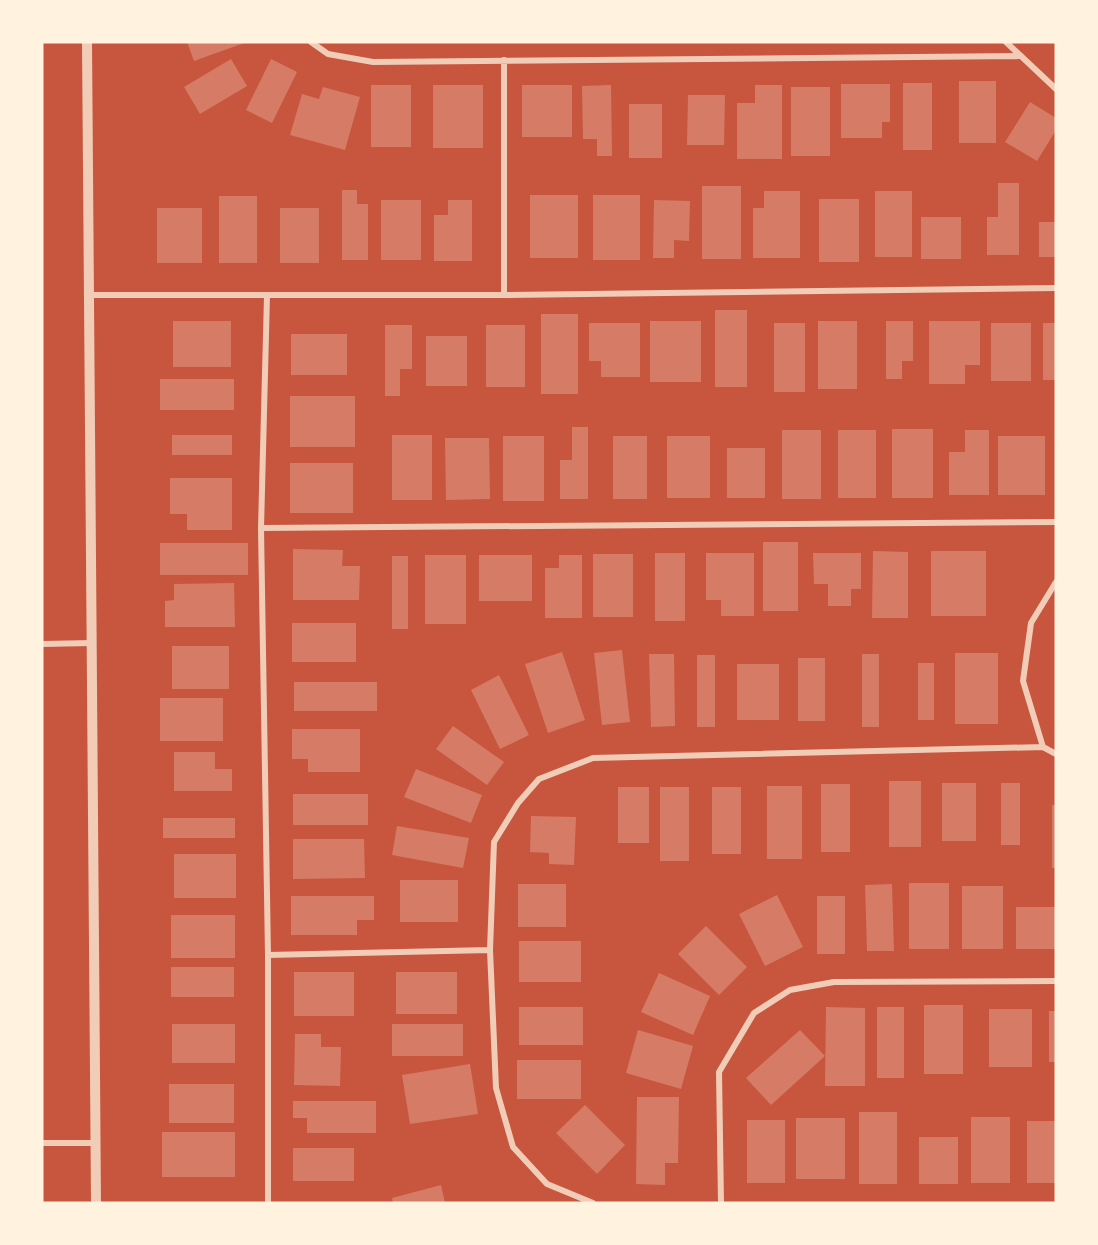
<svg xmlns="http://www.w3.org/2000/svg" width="1098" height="1245" viewBox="0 0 1098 1245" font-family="Raleway,sans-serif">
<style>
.building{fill:#d67c66}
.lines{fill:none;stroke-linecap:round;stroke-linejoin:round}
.minor{stroke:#f1ccb7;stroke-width:6}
.tertiary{stroke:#f1ccb7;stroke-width:10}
</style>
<rect width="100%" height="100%" fill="#c8553d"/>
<path class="building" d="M187,42H247L194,61Z
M231,59L247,86L200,114L184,87Z
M271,59L297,72L272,123L246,110Z
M959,81H996V143H959Z
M903,83H932V150H903Z
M841,84H890V122H882V138H841Z
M371,85H411V147H371Z
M433,85H483V148H433Z
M522,85H572V137H522Z
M611,85L612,156H597V139H583L582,86Z
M755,85H782V159H737V103H755Z
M323,87L360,97L345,150L290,135L302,94L319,99Z
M791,87H830V156H791Z
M688,95H725L724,145H687Z
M1030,102L1056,118V130L1037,161L1005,142Z
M629,104H662V158H629Z
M998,183H1019V255H987V217H998Z
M702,186H741V259H702Z
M342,190H357V204H368V260H342Z
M764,191H800V258H753V208H764Z
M875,191H912V257H875Z
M530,195H578V258H530Z
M593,195H640V260H593Z
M219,196H257V263H219Z
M819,199H859V262H819Z
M381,200H421V260H381Z
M448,200H472V261H434V215H448Z
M654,200L690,201L689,241L674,240V258H653Z
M157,208H202V263H157Z
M280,208H319V263H280Z
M921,217H961V259H921Z
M1039,222H1056V257H1039Z
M715,310H747V387H715Z
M541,314H578V394H541Z
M173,321H231V367H173Z
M650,321H701V382H650Z
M818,321H857V389H818Z
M886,321H913V361H902V379H886Z
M929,321H980V365H965V384H929Z
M589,323H640V377H601V361H589Z
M774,323H805V392H774Z
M991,323H1031V381H991Z
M1043,323H1056V380H1043Z
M385,325H412V369H400V396H385Z
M486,325H525V387H486Z
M291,334H347V375H291Z
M426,336H467V386H426Z
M160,379H234V410H160Z
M290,396H355V447H290Z
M572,427H588V499H560V460H572Z
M892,429H933V498H892Z
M782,430H821V499H782Z
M838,430H876V498H838Z
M965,430H989V495H949V452H965Z
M172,435H232V455H172Z
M392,435H432V500H392Z
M503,436H544V501H503Z
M613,436H647V499H613Z
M667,436H710V498H667Z
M998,436H1045V495H998Z
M445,438H489L490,499L446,500Z
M727,448H765V498H727Z
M290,463H353V513H290Z
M170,478H232V530H187V514H170Z
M763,542H798V611H763Z
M160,543H248V575H160Z
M293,549L343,550L342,566H360L359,600H293Z
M873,551L908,552V618H872Z
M931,551H986V616H931Z
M655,553H685V621H655Z
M706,553H754V616H721V600H706Z
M813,553H861V589H851V606H828V584H814Z
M593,554H633V617H593Z
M425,555H466V624H425Z
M479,555H532V601H479Z
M559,555H582V618H545V568H559Z
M392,556H408V629H392Z
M234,583L235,627H165V601L174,600V584Z
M292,623H356V662H292Z
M172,646H229V689H172Z
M622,650L630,722L602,725L594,653Z
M562,652L585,720L548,733L525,664Z
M955,653H998V724H955Z
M649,654H674L675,726L651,727Z
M862,654H879V727H862Z
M697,655H715V727H697Z
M798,658H825V721H798Z
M918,663H934V720H918Z
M737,664H779V720H737Z
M499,675L529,735L500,749L471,690Z
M294,682H377V711H294Z
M160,698H223V741H160Z
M453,726L504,762L487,785L436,749Z
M292,729H360V772H308V759H292Z
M174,752H215V769H232V791H174Z
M416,769L482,795L471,823L404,797Z
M889,781H921V847H889Z
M942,783H976V841H942Z
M1001,783H1020V845H1001Z
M821,784H850V852H821Z
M767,786H802V859H767Z
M618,787H649V843H618Z
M660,787H689V861H660Z
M712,787H741V854H712Z
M293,794H368V825H293Z
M1052,805H1056V868H1052Z
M531,816L576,817L574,865L549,864V853L530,852Z
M163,818H235V838H163Z
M397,826L469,838L463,868L392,855Z
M293,839H364L365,878L293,879Z
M174,854H236V898H174Z
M400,880H458V922H400Z
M909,883H949V949H909Z
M518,884H566V927H518Z
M892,884L894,951H867L865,885Z
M962,886H1003V949H962Z
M777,895L803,947L765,966L739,914Z
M291,896H374V920H357V935H291Z
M817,896H845V954H817Z
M1016,907H1056V949H1016Z
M171,915H235V958H171Z
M706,926L747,967L719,995L678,954Z
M519,941H581V982H519Z
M171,967H234V997H171Z
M294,972H354V1016H294Z
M396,972H457V1014H396Z
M659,973L710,996L693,1035L641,1012Z
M924,1005H963V1074H924Z
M519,1007H583V1045H519Z
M826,1007L865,1008V1086H825Z
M877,1007H904V1078H877Z
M989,1009H1032V1067H989Z
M1049,1011H1056V1062H1049Z
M172,1024H235V1063H172Z
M392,1024H463V1056H392Z
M638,1030L693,1046L681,1089L626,1073Z
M800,1030L825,1056L771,1105L746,1078Z
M295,1034H321V1047H341L340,1086L294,1085Z
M517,1060H581V1099H517Z
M470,1064L478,1114L410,1124L402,1075Z
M169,1084H234V1123H169Z
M637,1097H679L678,1163H665V1185L636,1184Z
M293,1101H376V1133H307V1118H293Z
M585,1105L625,1145L597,1174L556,1133Z
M859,1112H897V1184H859Z
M971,1117H1010V1183H971Z
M796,1118H845V1179H796Z
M747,1120H785V1183H747Z
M1027,1121H1056V1183H1027Z
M162,1132H235V1177H162Z
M919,1137H958V1184H919Z
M293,1148H354V1181H293Z
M441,1185L445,1203H393L392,1198Z"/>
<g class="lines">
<path class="minor" d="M311,42L328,54L373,62L1021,56
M1006,42L1056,89
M504,60V295
M89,295H504L1056,288
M267,296L261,528L268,955V1203
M261,528L1056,522
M1056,582L1031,623L1023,681L1043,747L1056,754
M42,644L92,643
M268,955L490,950
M42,1143H96
M593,1203L547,1184L513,1147L496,1088L490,950L494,842L518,803L539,779L593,758L1043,747
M721,1203L719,1072L754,1013L790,990L834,982L1056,981"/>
<path class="tertiary" d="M87,42L96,1203"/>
</g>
<rect width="1098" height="1245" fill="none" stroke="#fff3e0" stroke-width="87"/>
</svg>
